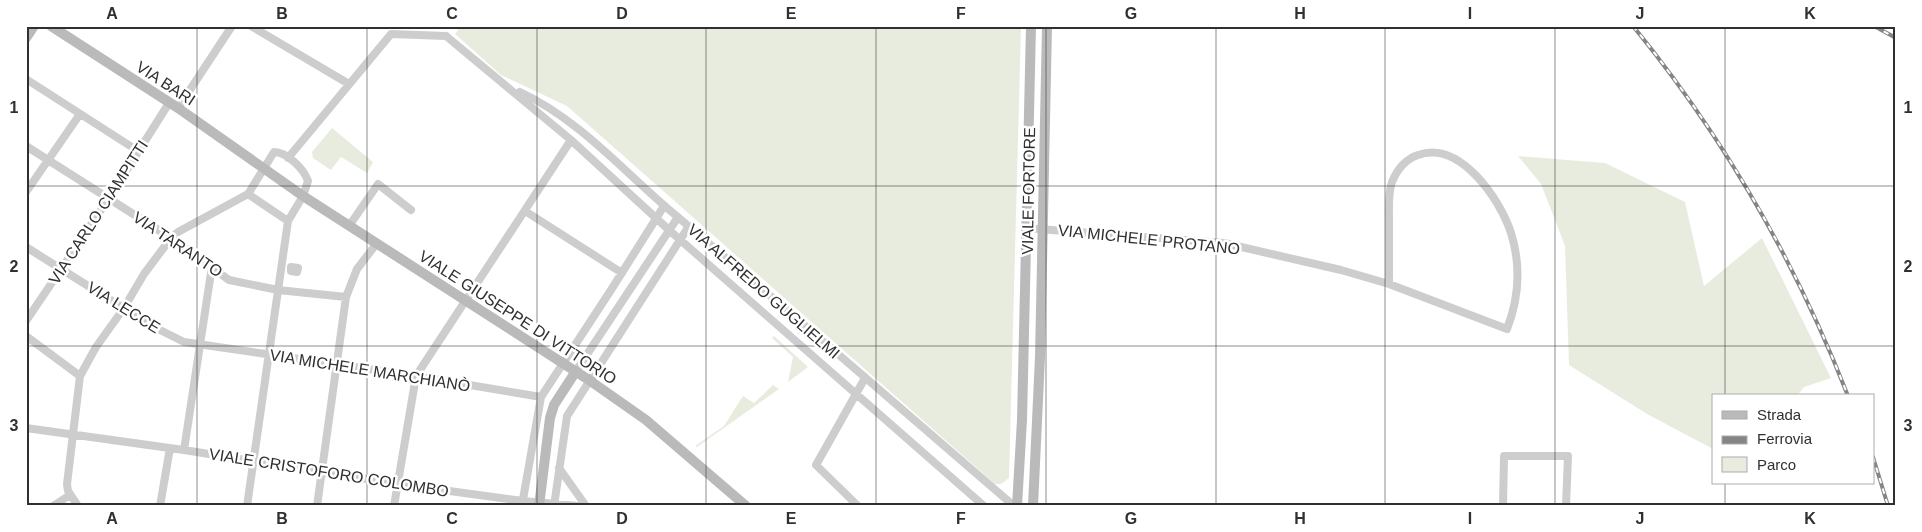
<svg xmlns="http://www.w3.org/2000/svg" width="1922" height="532" viewBox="0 0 1922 532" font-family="Arial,sans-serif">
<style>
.green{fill:#e8ecde}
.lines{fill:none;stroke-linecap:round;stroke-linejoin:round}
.street{stroke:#cdcdcd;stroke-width:8}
.secondary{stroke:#bababa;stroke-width:10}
.rail-casing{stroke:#858585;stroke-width:4}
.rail{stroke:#fff;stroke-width:2;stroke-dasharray:5.5;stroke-linecap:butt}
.grid{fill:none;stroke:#303030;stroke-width:1;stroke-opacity:0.55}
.labels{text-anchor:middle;stroke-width:5;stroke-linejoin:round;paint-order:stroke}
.street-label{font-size:16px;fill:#303030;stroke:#fff}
.neatline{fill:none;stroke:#303030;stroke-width:2}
.grid-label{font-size:16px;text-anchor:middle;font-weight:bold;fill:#303030}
</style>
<rect width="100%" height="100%" fill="#fff"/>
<path class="green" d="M459,26H1021L1009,478L1001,484H995L567,106L501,75L455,34L458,30Z
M332,128L373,162L367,173L341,157L331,170L313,158L312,152Z
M1518,156L1605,163L1685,202L1704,286L1762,238L1831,378L1804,387L1797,396H1713V449L1647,414L1569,365L1565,246L1541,184Z
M774,336L808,367L788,382L793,357L772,338Z
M773,385L779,389L697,447L695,446L724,426L743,396L754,403Z"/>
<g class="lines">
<path class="street" d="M251,26L349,84
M446,36L571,140L669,230L984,506
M26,79L138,151
M520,92C580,120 623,171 673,213C788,310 900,408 1014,506
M178,108L232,26
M26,146L171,238L229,280L278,290L346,297
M288,158L391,34L446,36
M26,192L80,114
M525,211L622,273
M349,226L378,184L411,210
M1025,228L1224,243L1341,270L1389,284L1507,329C1519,298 1521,265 1511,233C1500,199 1460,140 1418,155C1406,159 1397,170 1392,182C1388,193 1389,207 1389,219C1389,241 1389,262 1389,284
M26,247L152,326L184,342L416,376L541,397
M291,267L298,268L297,272L291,271Z
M26,321L109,198L169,103
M26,336L80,376
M576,371L678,217
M26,428L184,450L398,484L523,501L578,506
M184,450L212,266
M559,468L586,506
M522,505L541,397L611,290L664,206
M53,506L70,495
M78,506L68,491L67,484L80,376L96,347L124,308L144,274L171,238L178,232L248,194L274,152C287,152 304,169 308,181L303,196L288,221L248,194
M160,506L170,448
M247,506L288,221
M317,506L346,297L357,269L377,243
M394,506L416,376L571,140
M554,506L567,416L689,226
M858,506L816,465L865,378
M1503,506L1504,456H1568L1566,506"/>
<path class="secondary" d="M51,26L178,108L303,196L589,380L646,420L746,506
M26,38L34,26
M539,506L550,418L554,405L576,371
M1017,506L1022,420L1031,26
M1033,506L1040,357L1047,26"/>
<g class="rail-casing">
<path id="rail" d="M1633,26C1725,139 1795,260 1848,396
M1874,26L1896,38
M1873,457L1888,506"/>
</g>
<use href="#rail" class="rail"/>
</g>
<path class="grid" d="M197,26V506M367,26V506M537,26V506M706,26V506M876,26V506M1046,26V506M1216,26V506M1385,26V506M1555,26V506M1725,26V396M26,186H1896M26,346H1896M1725,483V506"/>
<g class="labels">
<g class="street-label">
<text transform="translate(166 83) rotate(33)" y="6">VIA BARI</text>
<text transform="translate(1028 191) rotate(-89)" y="6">VIALE FORTORE</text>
<text transform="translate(98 212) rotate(-57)" y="6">VIA CARLO CIAMPITTI</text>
<text transform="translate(1149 239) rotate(6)" y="6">VIA MICHELE PROTANO</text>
<text transform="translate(178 244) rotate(34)" y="6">VIA TARANTO</text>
<text transform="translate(764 291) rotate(41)" y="6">VIA ALFREDO GUGLIELMI</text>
<text transform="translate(124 307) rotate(32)" y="6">VIA LECCE</text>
<text transform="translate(518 317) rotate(33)" y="6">VIALE GIUSEPPE DI VITTORIO</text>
<text transform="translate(370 370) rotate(9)" y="6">VIA MICHELE MARCHIANÒ</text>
<text transform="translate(329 472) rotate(9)" y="6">VIALE CRISTOFORO COLOMBO</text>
</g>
</g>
<rect width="1922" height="532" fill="none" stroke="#ffffff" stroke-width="55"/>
<rect x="1712" y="394" width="162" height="90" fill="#ffffff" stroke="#acacac"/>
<rect x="1722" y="411" width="25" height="8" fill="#bababa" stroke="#acacac"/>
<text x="1757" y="420" font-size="15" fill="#303030">Strada</text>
<rect x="1722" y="436" width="25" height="8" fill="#858585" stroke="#acacac"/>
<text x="1757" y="444" font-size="15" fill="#303030">Ferrovia</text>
<rect x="1722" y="457" width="25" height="15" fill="#e8ecde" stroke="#acacac"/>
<text x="1757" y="470" font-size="15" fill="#303030">Parco</text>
<rect x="28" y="28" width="1866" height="476" class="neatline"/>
<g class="grid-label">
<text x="112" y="19">A</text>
<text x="282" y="19">B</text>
<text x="452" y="19">C</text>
<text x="622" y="19">D</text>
<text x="791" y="19">E</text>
<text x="961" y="19">F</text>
<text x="1131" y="19">G</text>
<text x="1300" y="19">H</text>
<text x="1470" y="19">I</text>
<text x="1640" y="19">J</text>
<text x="1810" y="19">K</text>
<text x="14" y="113">1</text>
<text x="1908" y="113">1</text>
<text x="14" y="272">2</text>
<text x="1908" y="272">2</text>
<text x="14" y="431">3</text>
<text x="1908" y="431">3</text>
<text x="112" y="524">A</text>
<text x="282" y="524">B</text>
<text x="452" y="524">C</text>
<text x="622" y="524">D</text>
<text x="791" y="524">E</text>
<text x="961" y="524">F</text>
<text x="1131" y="524">G</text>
<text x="1300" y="524">H</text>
<text x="1470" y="524">I</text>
<text x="1640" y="524">J</text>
<text x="1810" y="524">K</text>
</g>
</svg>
